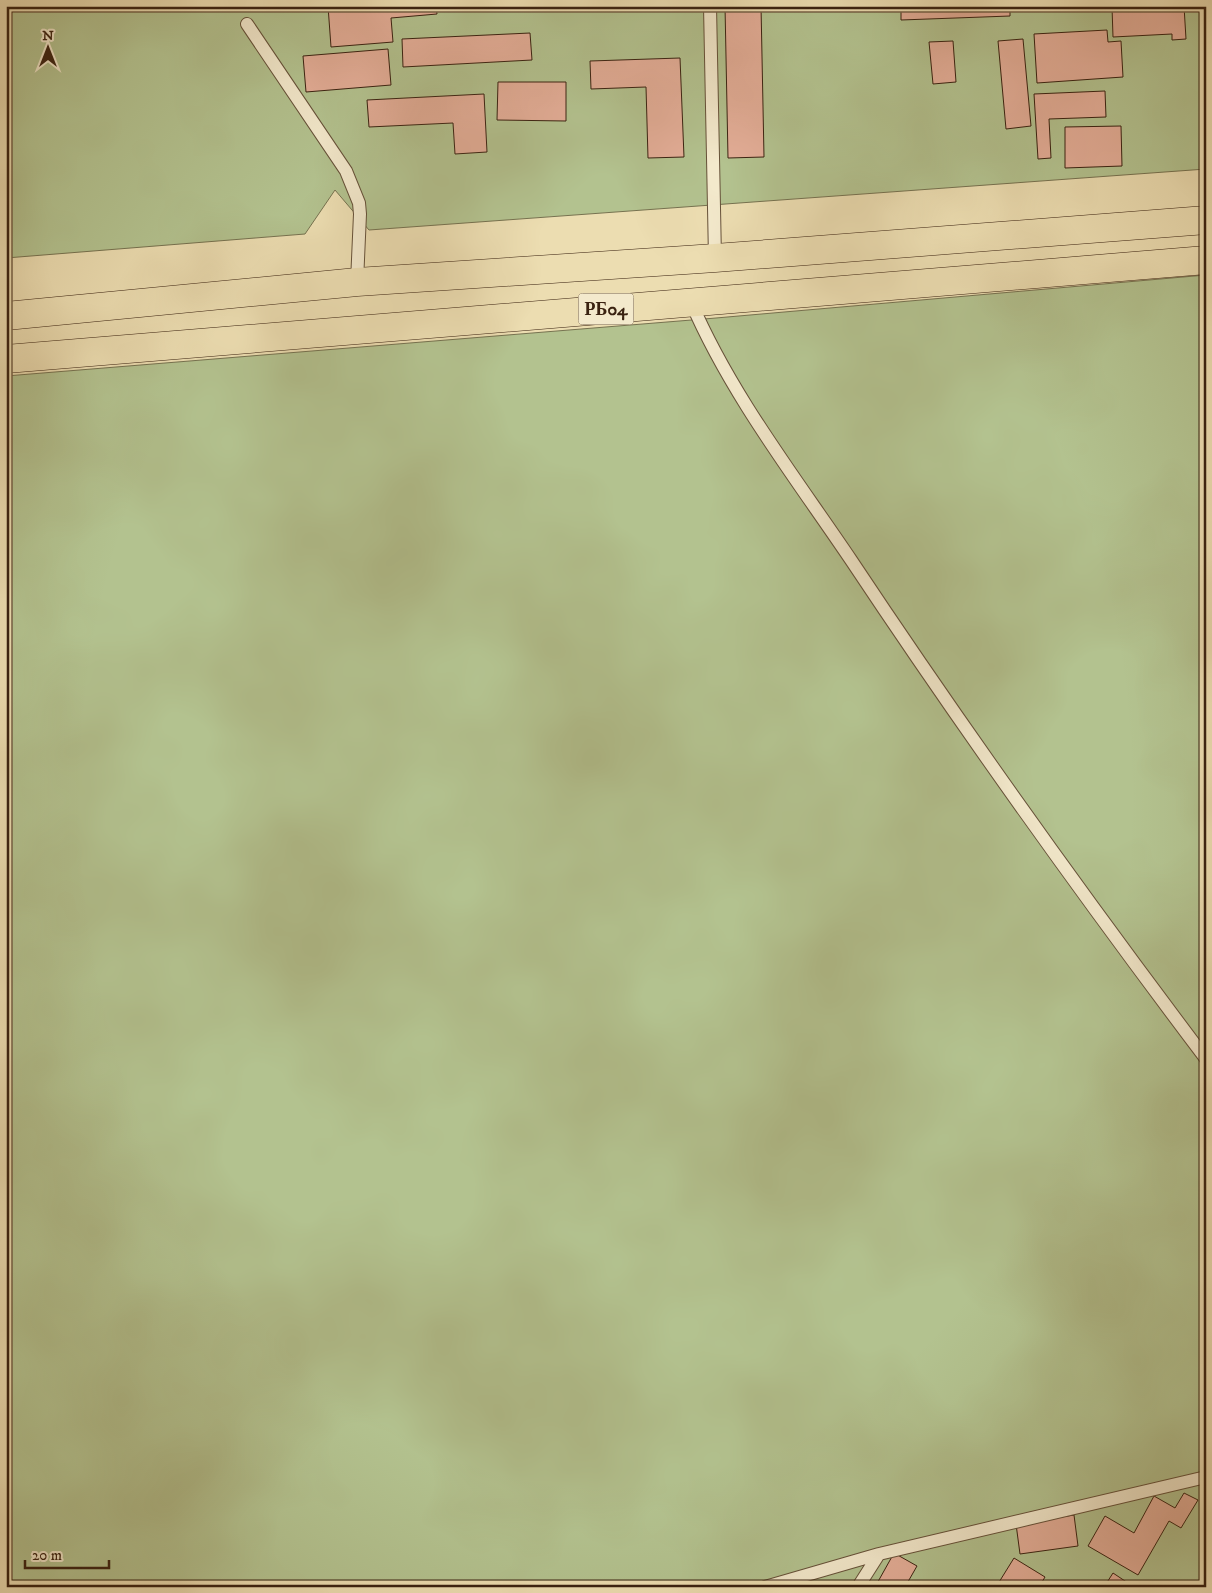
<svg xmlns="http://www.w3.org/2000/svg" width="1212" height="1593" viewBox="0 0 1212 1593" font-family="'IM FELL DW Pica',serif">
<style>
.green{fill:#b3c28f;stroke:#767250}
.building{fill:#e3ad97;stroke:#3a2211}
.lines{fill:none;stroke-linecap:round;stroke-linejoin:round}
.service-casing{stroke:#665139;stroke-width:14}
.trunk-casing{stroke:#3a2211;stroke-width:29}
.service{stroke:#f3e9cc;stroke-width:12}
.trunk{stroke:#ecddb1;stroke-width:28}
.labels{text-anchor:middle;stroke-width:4;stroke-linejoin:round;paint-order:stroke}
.shield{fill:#f3e9cc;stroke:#725e49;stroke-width:1}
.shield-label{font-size:18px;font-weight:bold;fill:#3a2211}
</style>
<rect width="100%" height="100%" fill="#ecddb1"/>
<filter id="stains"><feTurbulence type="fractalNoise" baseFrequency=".004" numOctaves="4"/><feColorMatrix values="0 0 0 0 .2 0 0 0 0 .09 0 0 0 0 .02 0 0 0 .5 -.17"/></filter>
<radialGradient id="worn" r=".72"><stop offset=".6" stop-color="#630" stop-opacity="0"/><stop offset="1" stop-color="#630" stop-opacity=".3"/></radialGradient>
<path class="green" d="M6,6H1206V169L369,230L335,190L305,234L6,258Z
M1206,275V1587H6V376L716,318Z"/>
<path class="building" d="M328,6H436L437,14L391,18L393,42L331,47Z
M725,6H761L764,157L728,158Z
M901,6H1010V16L901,20Z
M1184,6L1186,39L1172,40V34L1113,37L1112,7Z
M1107,30L1108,42L1121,41L1123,77L1037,83L1034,34Z
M530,33L532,60L403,67L402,39Z
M1023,39L1031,126L1006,129L998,41Z
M953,41L956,82L933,84L929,42Z
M388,49L391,85L306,92L303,56Z
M680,58L684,157L648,158L646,87L591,89L590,61Z
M498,82H566V121L497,120Z
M1105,91L1106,117L1049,119L1051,158L1038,159L1034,94Z
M484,94L487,152L455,154L453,123L369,127L367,100Z
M1121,126L1122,166L1065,168V127Z
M1184,1493L1198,1500L1181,1528L1169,1521L1138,1575L1088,1546L1105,1516L1134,1533L1154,1496L1175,1508Z
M1074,1515L1078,1546L1020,1554L1016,1524Z
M894,1553L917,1566L905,1587H875Z
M1014,1558L1045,1577L1039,1587H996Z
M1113,1573L1134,1587H1104Z"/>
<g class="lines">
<g class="service-casing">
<path id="service" d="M710,6L715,258
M247,24L346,171L359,203L360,214L357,282
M691,302C731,395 795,477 851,560C964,730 1083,896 1206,1059
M765,1587L879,1554L1206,1477
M858,1587L879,1554"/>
</g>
<g class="trunk-casing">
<path id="trunk" d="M6,316L357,282L715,258L1206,220
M6,359L1206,260"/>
</g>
<use href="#service" class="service"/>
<use href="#trunk" class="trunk"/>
</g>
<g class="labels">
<rect class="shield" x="578.5" y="293.5" width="55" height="31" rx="4"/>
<g class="shield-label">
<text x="606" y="315">РБ04</text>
</g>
</g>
<rect width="1212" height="1593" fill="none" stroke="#ecddb1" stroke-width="25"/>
<rect x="8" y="8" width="1197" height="1578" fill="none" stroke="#3a2211" stroke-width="2.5"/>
<rect x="12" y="12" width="1187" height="1568" fill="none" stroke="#3a2211"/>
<g transform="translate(48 48)" stroke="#f3e9cc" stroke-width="4" paint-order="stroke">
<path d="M0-4L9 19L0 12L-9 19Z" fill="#3a2211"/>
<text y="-8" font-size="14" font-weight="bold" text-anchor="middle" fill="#3a2211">N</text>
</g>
<path d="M25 1560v8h84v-8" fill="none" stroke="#3a2211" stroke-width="2.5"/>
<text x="32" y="1560" font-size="15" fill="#3a2211" stroke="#f3e9cc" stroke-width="4" paint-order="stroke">20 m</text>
<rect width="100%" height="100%" filter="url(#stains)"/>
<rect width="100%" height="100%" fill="url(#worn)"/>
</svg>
